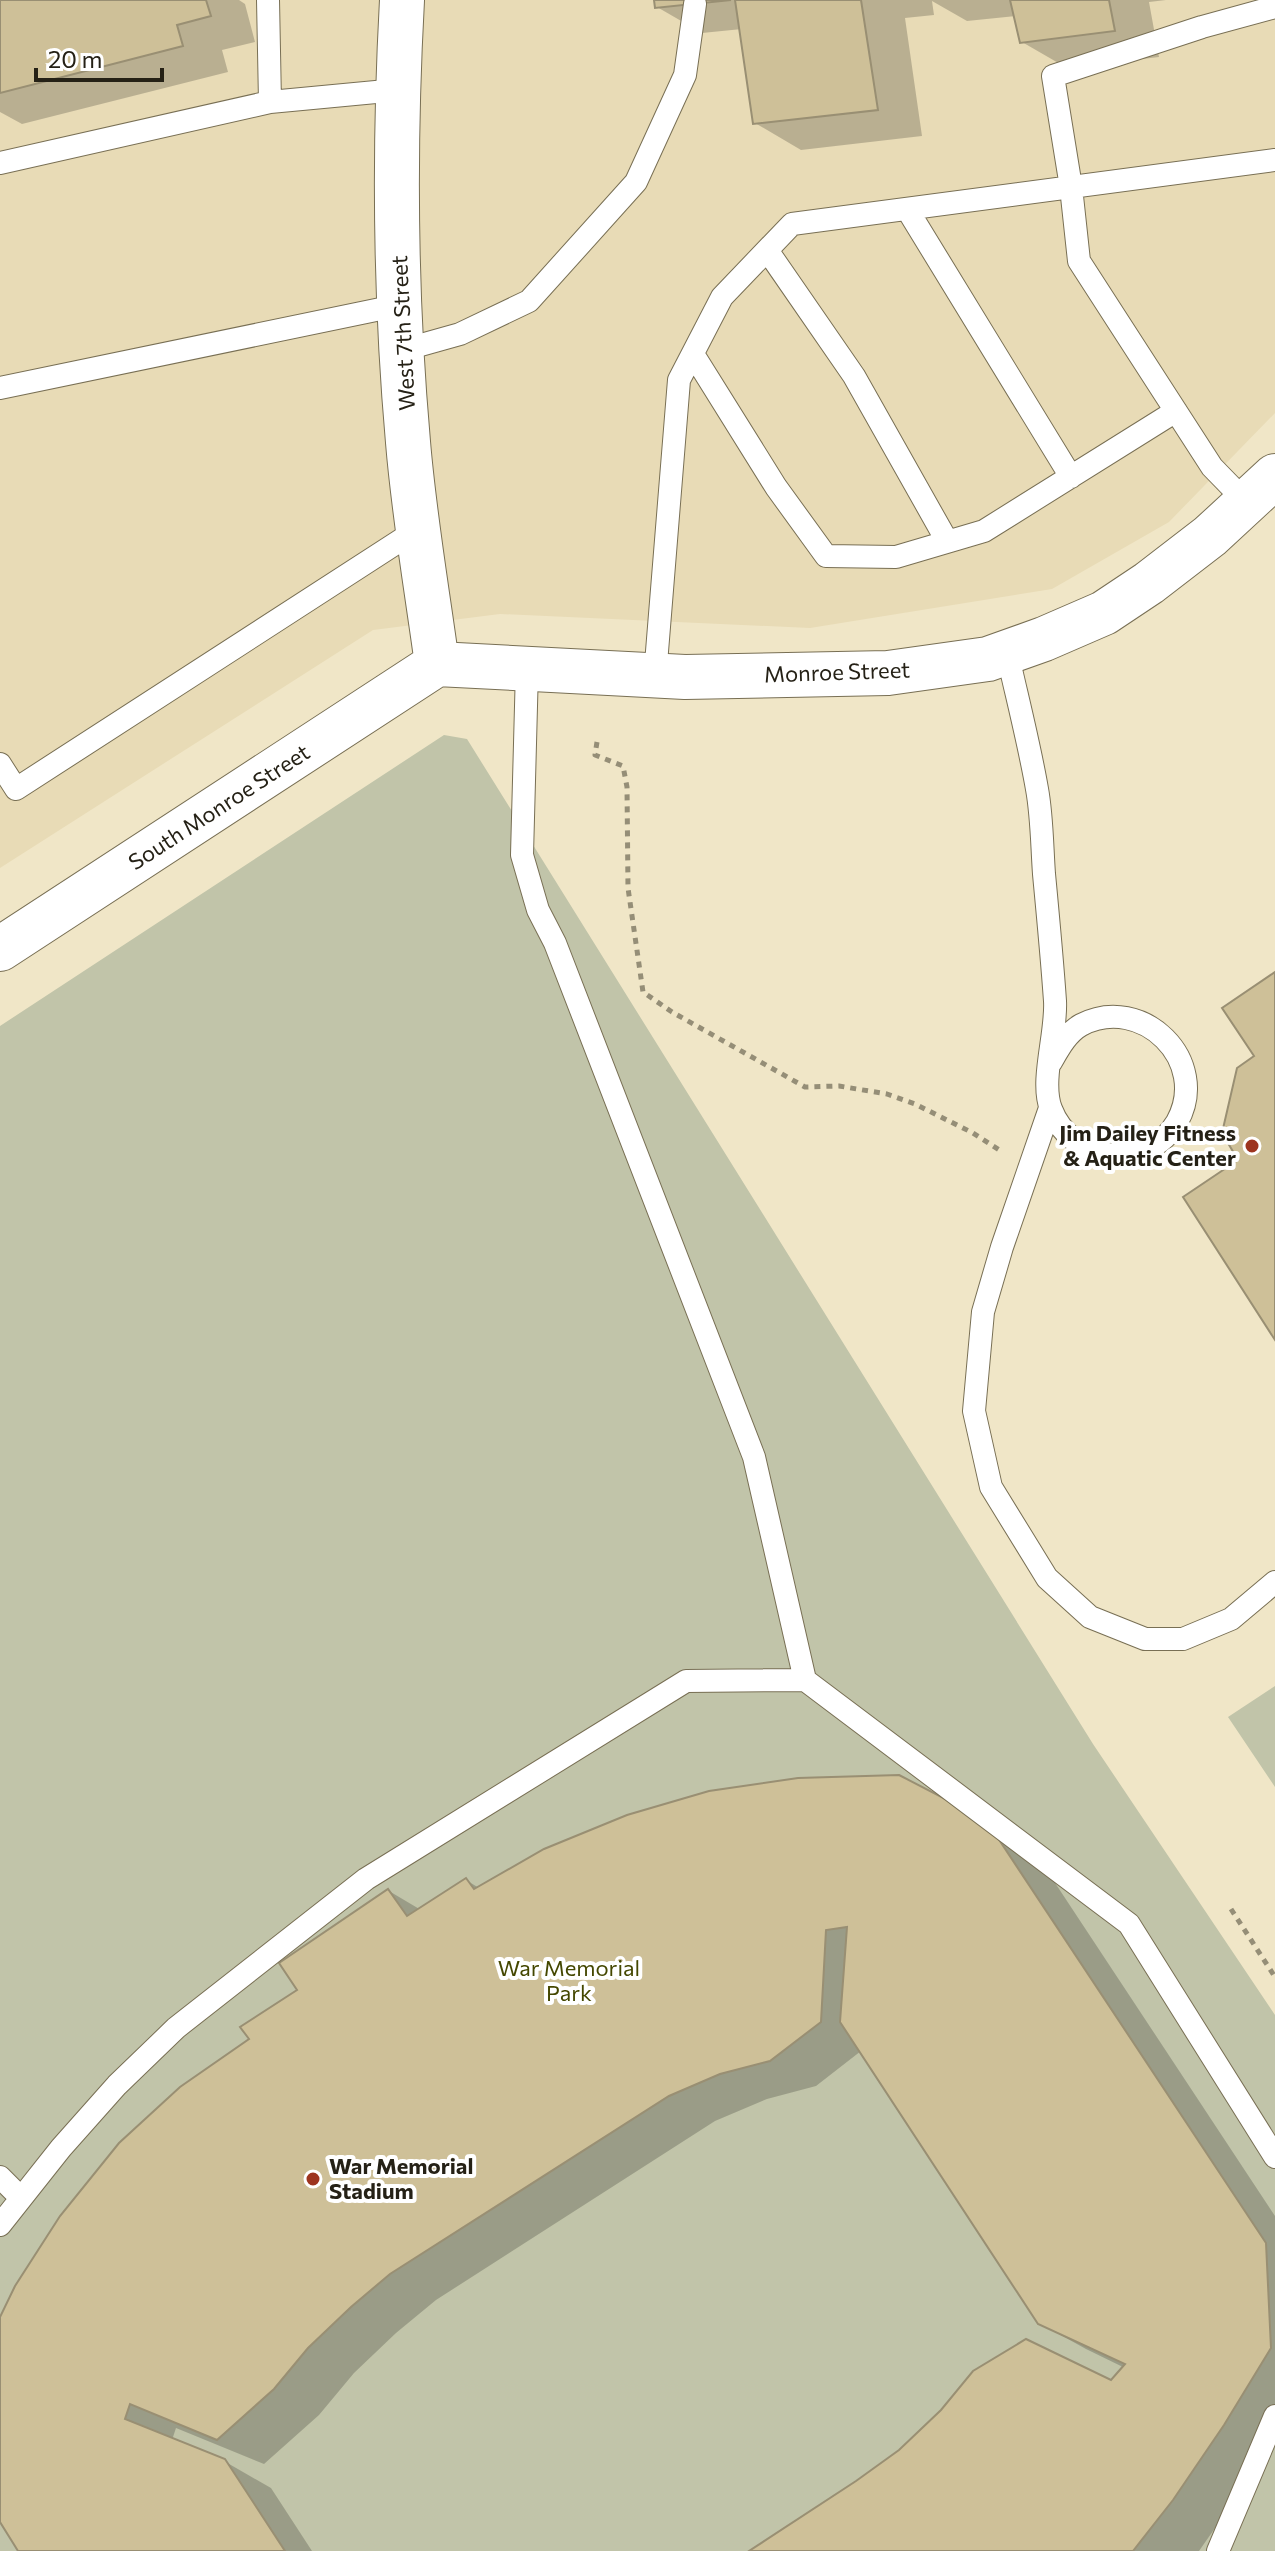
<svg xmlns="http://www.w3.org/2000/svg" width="1275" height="2551" viewBox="0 0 1275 2551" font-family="Commissioner,sans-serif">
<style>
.built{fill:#e8dbb6}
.green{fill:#c1c4a9}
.shadow{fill:#0003}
.building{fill:#cec098;stroke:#998f73;stroke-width:2}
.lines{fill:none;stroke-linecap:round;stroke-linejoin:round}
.lane-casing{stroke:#786f54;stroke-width:24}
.street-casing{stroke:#786f54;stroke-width:46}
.path{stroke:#958e77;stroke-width:5;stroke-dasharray:6 6;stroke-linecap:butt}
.lane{stroke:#fff;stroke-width:22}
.street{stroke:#fff;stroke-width:44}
.poi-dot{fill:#9d341f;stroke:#fff;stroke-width:3}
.labels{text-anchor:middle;stroke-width:8;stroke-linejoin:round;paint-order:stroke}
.street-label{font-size:22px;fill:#252116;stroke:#fff}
.poi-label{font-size:22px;font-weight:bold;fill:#252116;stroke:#fff;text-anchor:end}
.park-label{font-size:22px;fill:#444700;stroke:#fff}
</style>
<rect width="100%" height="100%" fill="#f0e6c7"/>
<path class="built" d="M0,0H1275V413L1169,522L1052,589L810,628L500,614L373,630L0,868Z"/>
<path class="green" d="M444,735L467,739L1093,1744L1275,2015V2551H0V1026Z
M1275,1686V1787L1228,1717Z"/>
<path class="shadow" d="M0,0H239L245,4L255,42L222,50L228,72L22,124L0,112Z
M656,0H1166L1149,2L1159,57L1067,68L1022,42L1016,16L967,21L932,1L934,15L905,18L922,136L801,150L755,123L742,29L702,33L657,7Z
M798,1780L1032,1848L1275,2216V2442L1199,2551H753L1112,2382L1125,2368L1086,2349L1039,2323L861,2051L816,2086L767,2099L715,2121L436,2300L396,2333L354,2373L319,2415L264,2464L176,2428L172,2440L224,2461L271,2488L312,2551H21L0,2519V2322L251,2039L389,1891L421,1910L466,1880L479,1888Z"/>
<path class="building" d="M0,0H206L211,16L177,25L183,46L0,93Z
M654,0H731L655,8Z
M735,0H861L878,110L753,124Z
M1010,0H1109L1115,31L1020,43Z
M1275,972V1340L1183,1197L1238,1160L1222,1133L1237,1068L1254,1056L1222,1008Z
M899,1775L986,1820L1266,2243L1271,2348L1224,2425L1173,2500L1133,2551H749L856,2481L899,2450L941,2410L973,2371L1026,2339L1111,2380L1125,2364L1038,2324L840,2022L847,1927L826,1930L821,2022L770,2061L720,2074L669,2096L390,2274L351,2307L308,2348L274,2389L217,2440L130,2404L125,2419L225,2459L285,2551H18L0,2522V2317L15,2286L60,2216L119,2143L180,2087L249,2039L240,2027L297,1990L279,1963L388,1889L407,1916L466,1878L474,1889L544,1849L627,1815L709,1791L798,1778Z"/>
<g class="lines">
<g class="lane-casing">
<path id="lane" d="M268,0L270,102
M0,163L270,102L397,90
M907,209L1071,477
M767,250L854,376L947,541
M403,350L460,334L529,301L636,182L685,75L695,4
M693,354L776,487L826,556L896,557L984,531L1176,411
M0,388L400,305
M1248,504L1212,467L1079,261L1071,187L1053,76L1202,27L1275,7
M1007,652C1017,697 1029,743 1037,789C1042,816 1042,846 1044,874C1048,916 1052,958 1055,1001C1057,1033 1040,1081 1051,1109C1071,1162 1147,1173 1177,1122C1211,1061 1142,993 1081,1025C1067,1033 1059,1048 1051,1062
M527,669L522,855L538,910L555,943L754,1457L805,1680
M655,676L679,380L722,297L792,224L1275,160
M0,764L16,789L418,529
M1050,1108L1002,1247L983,1312L974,1411L991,1487L1047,1578L1090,1617L1145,1639H1183L1231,1619L1275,1582
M0,2177L21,2198
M0,2225L61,2148L117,2085L176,2028L366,1879L686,1681L805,1680L1129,1924L1275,2157
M1218,2551L1275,2416"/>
</g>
<g class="street-casing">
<path id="street" d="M402,0C394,147 395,296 408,442C414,516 427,590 437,664
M437,664L685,677L888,673L988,659L1044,639L1104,613L1149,583L1210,536L1275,476
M0,949L437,664"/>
</g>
<path class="path" d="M597,742L595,755L623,766L627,787L628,888L643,992L672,1012L805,1087L839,1086L887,1094L915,1104L973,1133L1001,1151
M1231,1909L1275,1977"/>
<use href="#lane" class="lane"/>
<use href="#street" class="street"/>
</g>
<g class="poi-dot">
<circle cx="1252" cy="1146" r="8"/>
<circle cx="313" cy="2179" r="8"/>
</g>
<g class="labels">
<g class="street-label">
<text transform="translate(403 333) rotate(-93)" y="8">West 7th Street</text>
<text transform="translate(837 672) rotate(-2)" y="8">Monroe Street</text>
<text transform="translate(219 807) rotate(-33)" y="8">South Monroe Street</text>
</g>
<g class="poi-label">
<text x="1236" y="1141">Jim Dailey Fitness<tspan x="1236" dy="25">&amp; Aquatic Center</tspan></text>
<text x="329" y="2174" text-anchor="start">War Memorial<tspan x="329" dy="25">Stadium</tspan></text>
</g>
<g class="park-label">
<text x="569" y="1976">War Memorial<tspan x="569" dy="25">Park</tspan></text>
</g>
</g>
<path d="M36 68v12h126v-12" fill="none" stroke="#252116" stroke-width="4"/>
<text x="48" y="68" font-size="24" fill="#252116" stroke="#ffffff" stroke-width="6" paint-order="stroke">20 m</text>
</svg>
